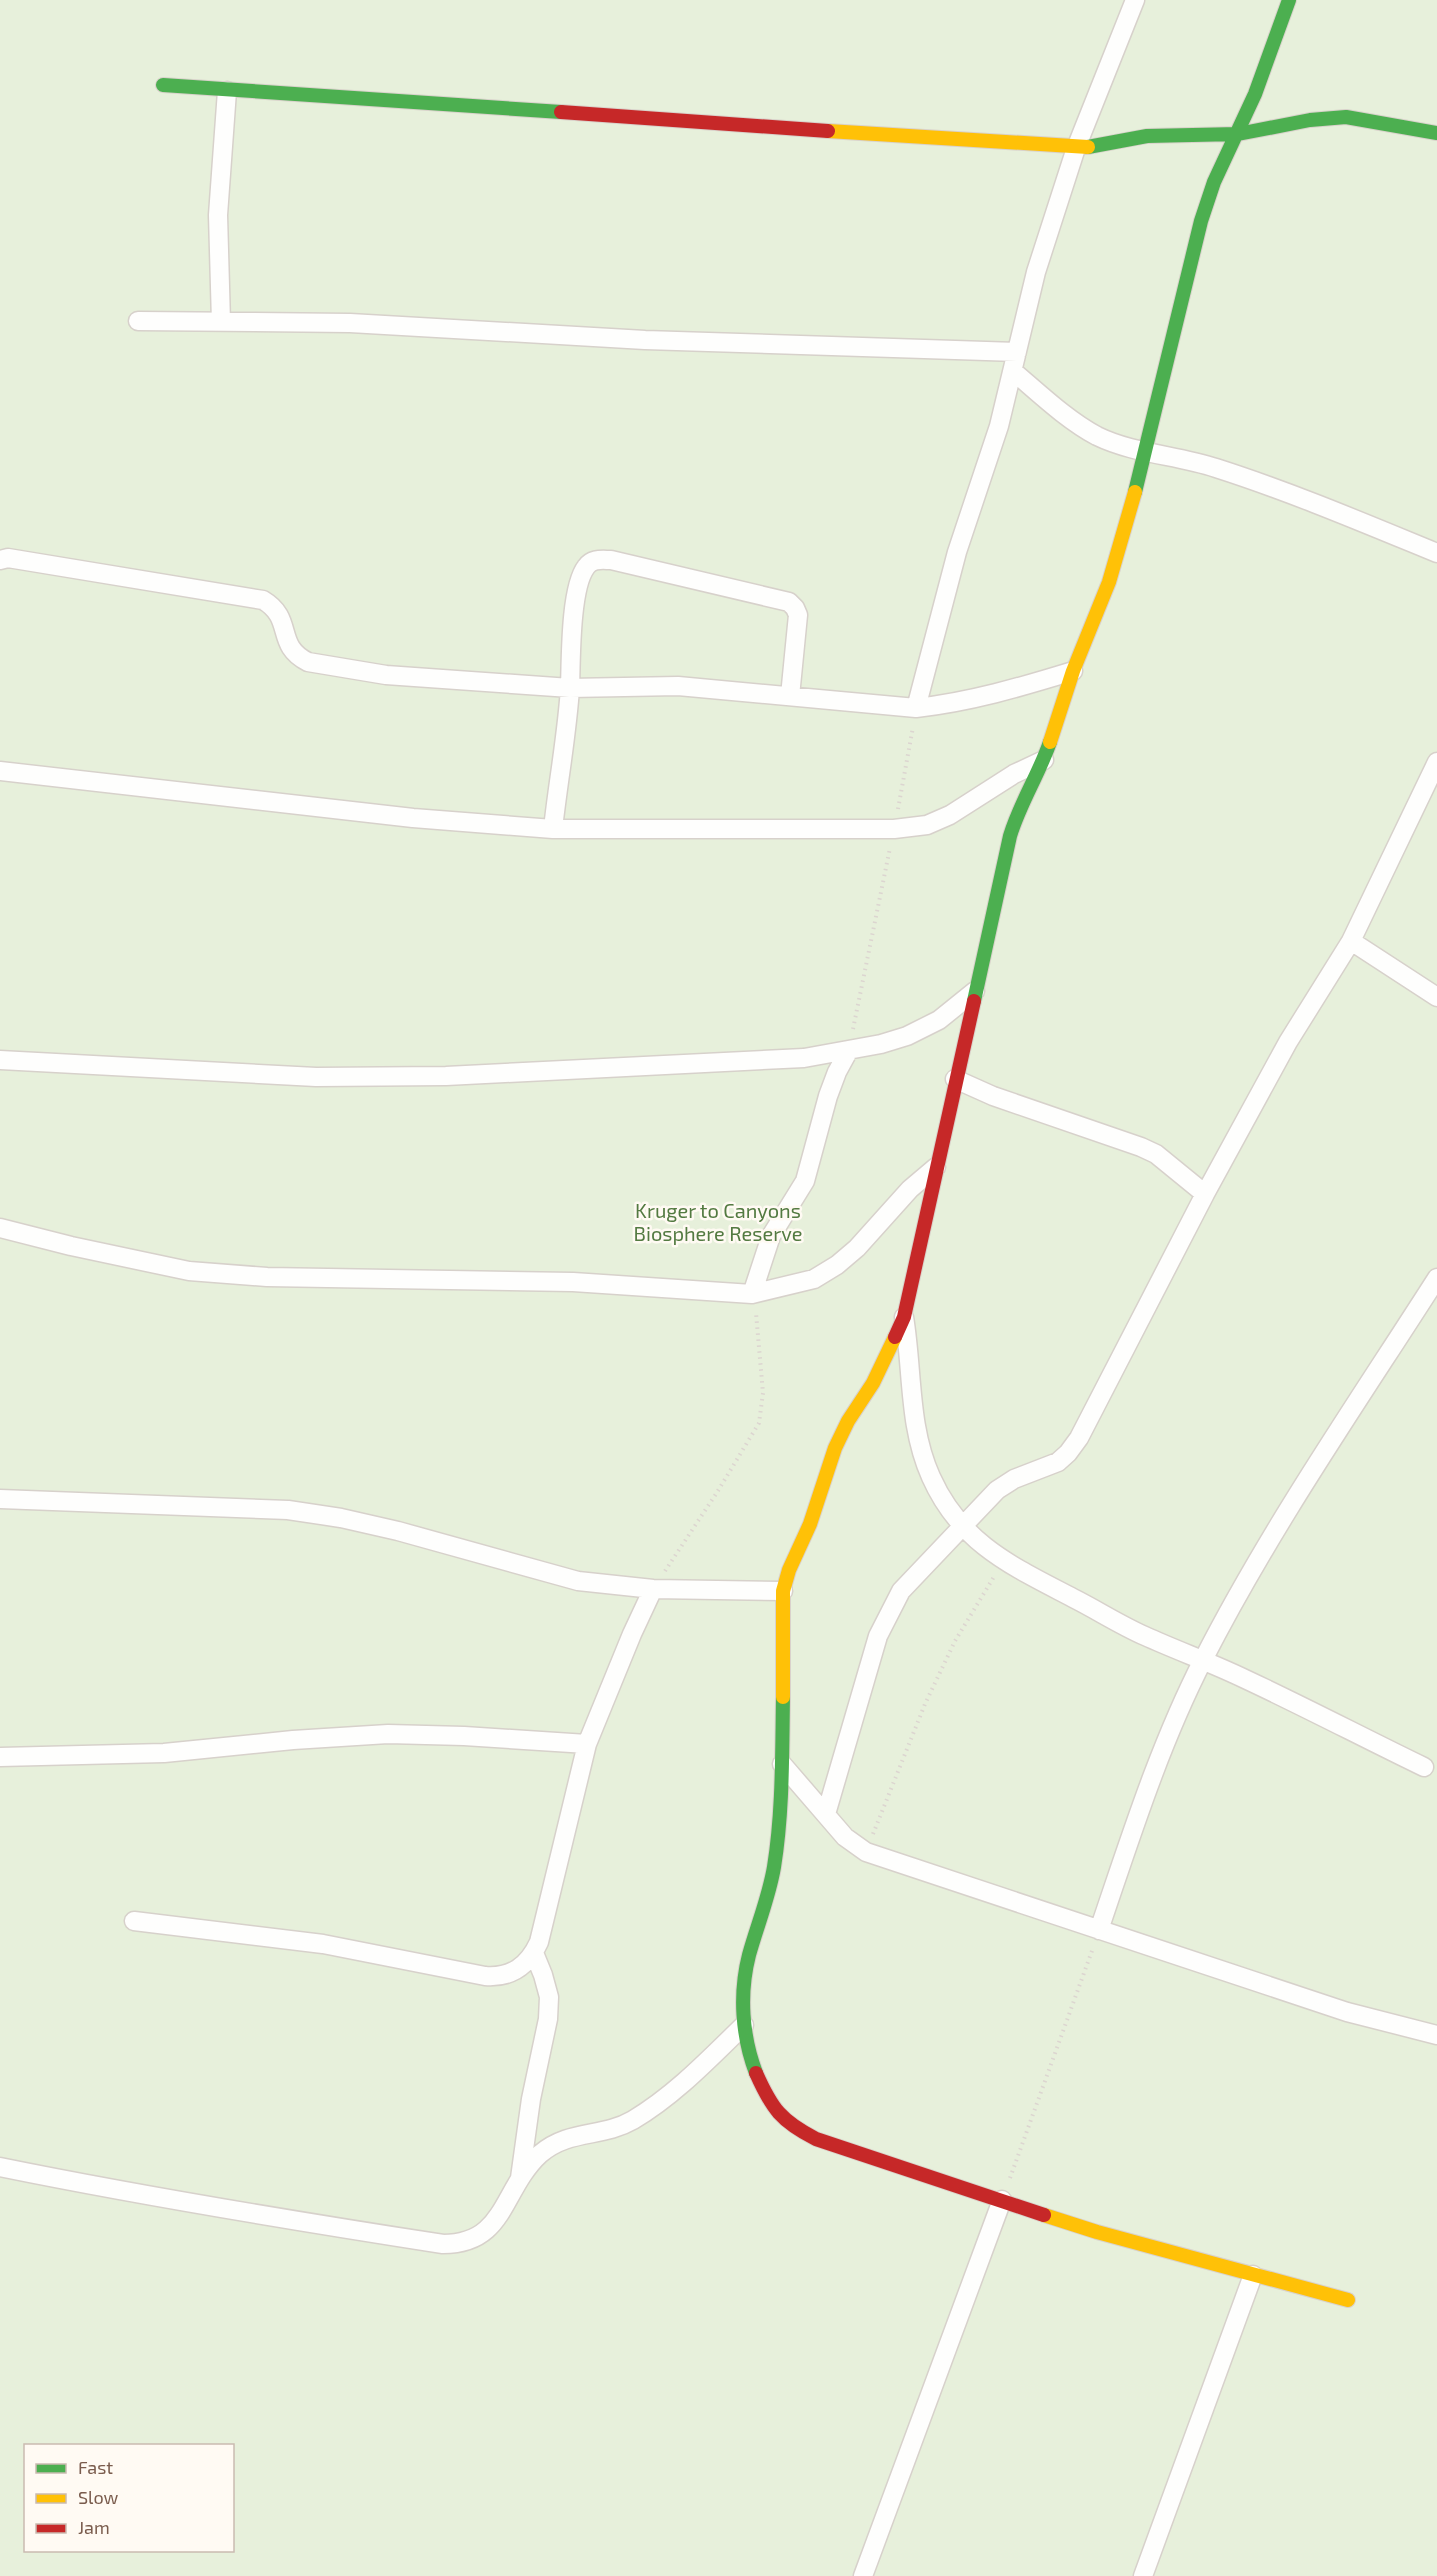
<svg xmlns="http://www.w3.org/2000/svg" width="1437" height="2576" viewBox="0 0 1437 2576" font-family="'Exo 2',sans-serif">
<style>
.green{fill:#e7f0db;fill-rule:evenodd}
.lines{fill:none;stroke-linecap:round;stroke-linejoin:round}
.street-casing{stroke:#d7d1cb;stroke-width:21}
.fast-casing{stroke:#d9d2cb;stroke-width:16}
.slow-casing{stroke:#d9d2cb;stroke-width:16}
.jam-casing{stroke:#d9d2cb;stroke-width:16}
.path{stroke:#dcd5d0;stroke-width:4;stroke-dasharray:1.5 4.5;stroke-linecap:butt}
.street{stroke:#fefefd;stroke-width:18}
.fast{stroke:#4caf50;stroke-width:14}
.slow{stroke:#ffc107;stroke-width:14}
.jam{stroke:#c62828;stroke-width:14}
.labels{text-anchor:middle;stroke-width:5;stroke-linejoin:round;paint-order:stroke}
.park-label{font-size:20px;fill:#537a41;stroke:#fffaf3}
</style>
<rect width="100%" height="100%" fill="#f9f5f0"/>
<path class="green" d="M0,0H1437V2576H0ZM26,2446H232V2550H26Z"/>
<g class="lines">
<g class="street-casing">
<path id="street" d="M138,321L350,323L645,340L1017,352
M221,322L218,215L227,91
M1014,372C1040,394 1067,420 1097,436C1134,454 1177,455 1216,468C1291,492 1364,523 1437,553
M0,560L8,558L263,600C295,619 274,645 308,662L386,675L570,688L678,686L916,708C970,702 1021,687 1073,671
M916,708L957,552L999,426L1036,272L1076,148L1135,0
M0,771L413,818L553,829H894L927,825L950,815L1014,774L1044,760
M553,829C558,782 567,735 570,688C571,660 570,588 586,567C592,558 602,560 611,560L789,602L795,608L798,615L790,696
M1351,941L1437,997
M0,1060L316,1077L446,1076L804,1058L881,1044L907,1036L939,1020L975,991
M955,1079L993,1096L1141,1147L1156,1154L1205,1194
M0,1228L71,1246L189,1271L267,1277L573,1282L752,1294L814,1279L837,1265L857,1248L910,1189L936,1167
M752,1294L771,1236L805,1181L828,1096L837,1072L849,1050
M904,1317C913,1371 908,1426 931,1477C961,1544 1012,1566 1073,1598C1097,1610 1120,1625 1145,1636C1178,1651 1212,1663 1245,1679C1305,1707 1364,1738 1424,1767
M0,1499L288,1510L341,1518L398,1531L578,1581L653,1589L783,1591
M0,1757L164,1753L293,1740L388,1734L464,1736L587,1744
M782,1764L845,1837L866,1852L1347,2012L1437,2035
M826,1814L878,1636L901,1591L997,1490L1014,1479L1058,1462L1068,1453L1079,1438L1205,1194L1288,1042L1351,941L1437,762
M134,1921L323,1944L485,1976C511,1978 528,1966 539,1942L587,1744L632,1634L653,1589
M1099,1930C1130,1839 1159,1746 1203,1660C1271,1527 1357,1403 1437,1278
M0,2167C147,2197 295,2221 443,2244C506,2244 501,2190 540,2154C569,2129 602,2138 633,2120C675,2095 709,2059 744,2025
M520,2178L531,2099L548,2019L549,1997L543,1975L534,1953
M863,2576L1002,2200
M1143,2576L1253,2275"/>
</g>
<g class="fast-casing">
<path id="fast" d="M163,85L561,112
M1088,147L1147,136L1238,134L1310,120L1346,117L1437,133
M1135,492L1201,221L1214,182L1255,94L1289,0
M974,1001L1010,836C1020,803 1039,774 1050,742
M756,2073C742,2036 739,1994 749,1955C757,1926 769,1897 774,1867C783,1811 782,1753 783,1697"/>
</g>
<g class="slow-casing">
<path id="slow" d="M828,131L1088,147
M1050,742L1073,671L1109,582L1135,492
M783,1697V1591L789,1570L810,1524L835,1448L848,1421L873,1383L895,1337
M1044,2215L1097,2232L1348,2300"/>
</g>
<g class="jam-casing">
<path id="jam" d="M561,112L828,131
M895,1337L904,1317L974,1001
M756,2073C772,2109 781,2121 816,2139L1044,2215"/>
</g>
<path class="path" d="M898,809L913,727
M853,1029L890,848
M665,1571L716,1494L759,1423L763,1393L756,1313
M873,1834L925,1704L955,1641L995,1575
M1010,2178L1093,1948"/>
<use href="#street" class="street"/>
<use href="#fast" class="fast"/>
<use href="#slow" class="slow"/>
<use href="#jam" class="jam"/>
</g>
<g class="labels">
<g class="park-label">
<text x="718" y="1218">Kruger to Canyons<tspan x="718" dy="23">Biosphere Reserve</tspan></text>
</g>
</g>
<rect x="24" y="2444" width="210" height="108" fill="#fffaf3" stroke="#cabbb1" stroke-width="1.5"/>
<rect x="36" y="2464" width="30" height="9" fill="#4caf50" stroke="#cabbb1" stroke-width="1.5"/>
<text x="78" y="2474" font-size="18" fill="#7a5c4d">Fast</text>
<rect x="36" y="2494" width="30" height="9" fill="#ffc107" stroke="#cabbb1" stroke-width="1.5"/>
<text x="78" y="2504" font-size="18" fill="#7a5c4d">Slow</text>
<rect x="36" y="2524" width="30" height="9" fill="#c62828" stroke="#cabbb1" stroke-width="1.5"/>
<text x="78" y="2534" font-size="18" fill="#7a5c4d">Jam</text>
</svg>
